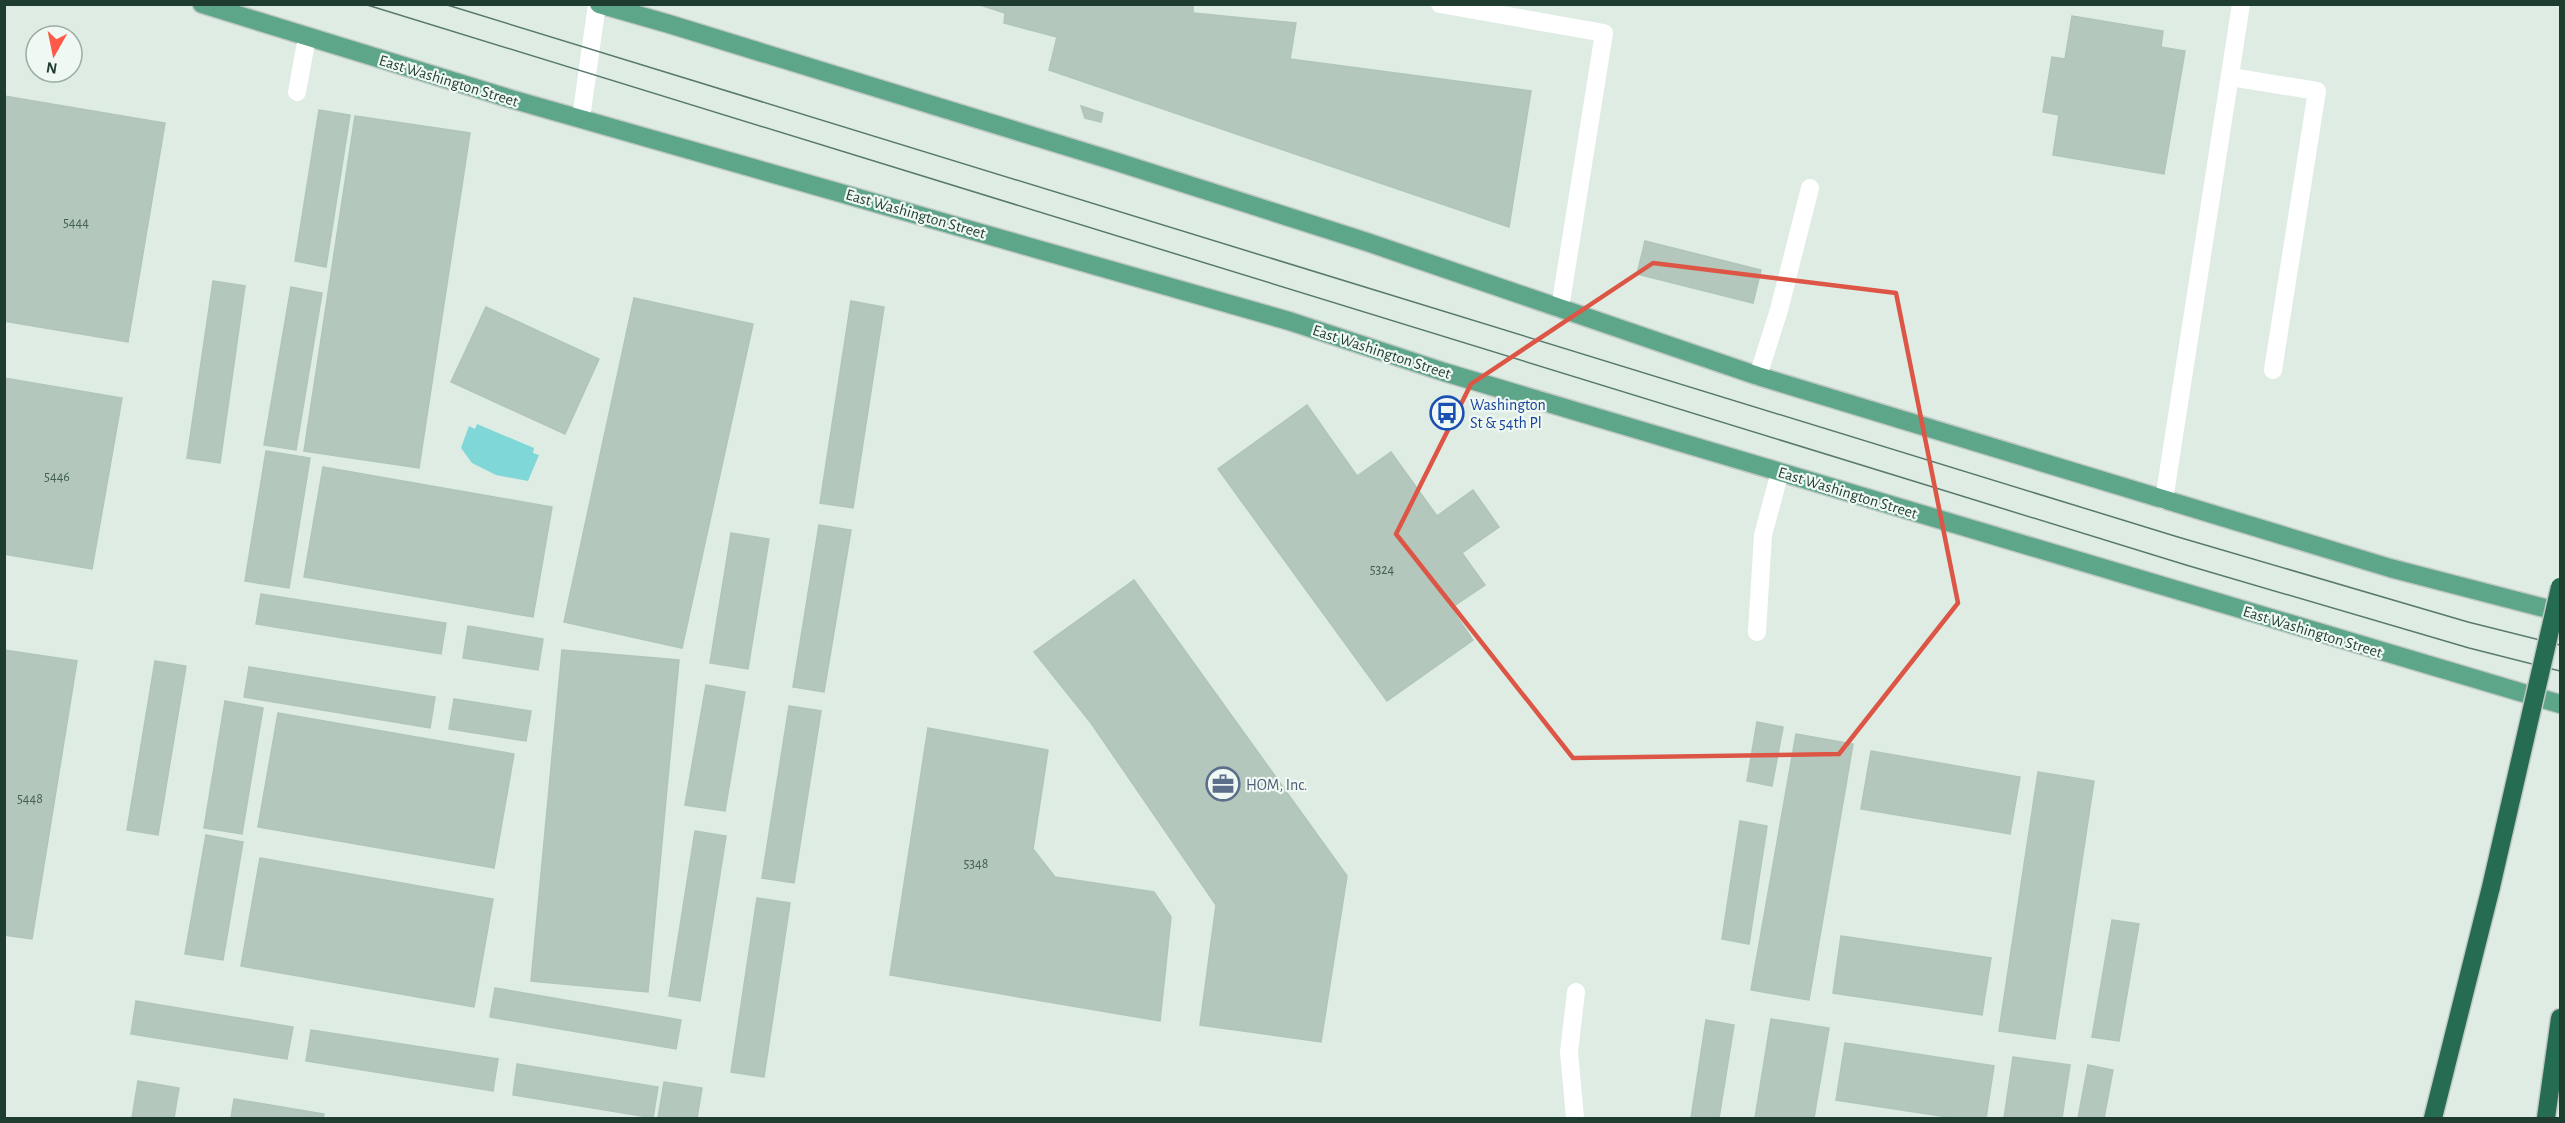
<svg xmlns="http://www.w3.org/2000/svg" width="2565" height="1123" viewBox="0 0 2565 1123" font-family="'Alegreya Sans',sans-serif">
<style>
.water{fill:#7fd7d8}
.building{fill:#b3c7bc;stroke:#b0c6ba;stroke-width:1.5}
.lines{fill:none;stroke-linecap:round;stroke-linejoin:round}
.primary-casing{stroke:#c0c9c5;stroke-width:21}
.motorway-casing{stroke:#c0c9c5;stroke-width:21}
.service{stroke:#fff;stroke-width:18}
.minor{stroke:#fff;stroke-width:18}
.primary{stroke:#5ea689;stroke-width:18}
.motorway{stroke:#266c53;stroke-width:18}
.tram{stroke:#58796b;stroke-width:1.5}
.motorway-bridge-casing{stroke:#c0c9c5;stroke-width:21;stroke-linecap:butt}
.motorway-bridge{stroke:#266c53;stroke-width:18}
.marked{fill:none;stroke:#dd5645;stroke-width:4.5;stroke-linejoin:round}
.labels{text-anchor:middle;stroke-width:4.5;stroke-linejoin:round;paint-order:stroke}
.number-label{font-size:14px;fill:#436053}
.street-label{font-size:16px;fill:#1e3d30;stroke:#eff8f2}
.transit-label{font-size:16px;fill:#164399;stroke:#eff8f2;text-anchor:start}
.service-label{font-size:16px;fill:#4e5e75;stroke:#eff8f2;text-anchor:start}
</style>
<rect width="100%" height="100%" fill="#deece4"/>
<path class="water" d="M477,424L534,448L533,453L539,455L528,481L496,475L472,463L461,448L469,426L475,429Z"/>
<path class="building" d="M977,4H1193V13L1296,23L1290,59L1531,91L1509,227L1049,70L1057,37L1004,23L1005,13Z
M2072,16L2163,31L2161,47L2185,51L2164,174L2053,155L2059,115L2043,112L2052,57L2065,59Z
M4,96L165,123L128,342L4,321Z
M1081,106L1103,113L1101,122L1085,118Z
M319,110L350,115L326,267L295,261Z
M355,116L470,133L419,468L304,451Z
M1645,241L1761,270L1753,303L1637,274Z
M213,281L245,286L220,463L187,458Z
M291,287L322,293L296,450L264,445Z
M634,298L753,324L682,648L564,622Z
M851,301L884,307L853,508L820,503Z
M486,307L599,359L565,434L451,382Z
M4,378L122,398L92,569L4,554Z
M1432,404L1452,409L1450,417L1430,411Z
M1307,405L1357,476L1391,452L1437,516L1473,490L1499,527L1462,553L1485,585L1451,608L1473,640L1387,701L1218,469Z
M266,451L310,458L289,588L245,581Z
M323,467L552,507L533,617L304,577Z
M819,525L851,530L824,692L793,687Z
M731,533L769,539L748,669L710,663Z
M1134,580L1347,876L1321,1042L1200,1025L1216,905L1091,723L1034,652Z
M261,594L446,623L441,654L256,624Z
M468,626L543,639L538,670L463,658Z
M4,650L77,661L32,939L4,935Z
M562,650L679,660L648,992L531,981Z
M155,661L186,666L158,835L127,830Z
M249,667L435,697L430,728L244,697Z
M706,685L745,692L725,811L685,805Z
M454,699L531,711L526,741L449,729Z
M225,701L263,708L242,834L204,828Z
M789,706L821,711L794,883L762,878Z
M278,713L514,754L494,868L258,827Z
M1757,722L1783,727L1772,786L1747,781Z
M928,728L1048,750L1033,849L1055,877L1154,892L1171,917L1160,1021L890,975Z
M1796,734L1853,744L1809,1000L1751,990Z
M1871,751L2020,777L2010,834L1861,809Z
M2038,772L2094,781L2055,1039L1999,1031Z
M1740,821L1767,826L1749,944L1722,939Z
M695,831L726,836L700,1001L669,996Z
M206,835L243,842L223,960L185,954Z
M260,858L493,899L474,1007L241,966Z
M757,898L790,903L764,1077L731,1072Z
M2112,920L2139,924L2119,1041L2092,1037Z
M1841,936L1991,958L1982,1015L1833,993Z
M495,988L681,1020L676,1049L490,1017Z
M136,1001L293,1027L287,1059L131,1034Z
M1771,1019L1829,1028L1814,1118H1755Z
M1706,1020L1734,1025L1719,1118H1691Z
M311,1030L498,1059L493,1091L306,1061Z
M1845,1043L1994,1066L1986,1118H1954L1836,1100Z
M2013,1057L2070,1065L2062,1118H2004Z
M517,1064L658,1087L653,1118L513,1095Z
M2088,1065L2113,1070L2104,1118H2078Z
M138,1081L179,1088L174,1118H132Z
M664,1082L702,1088L697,1118H658Z
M234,1099L324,1114L323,1118H231Z"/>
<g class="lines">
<g class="primary-casing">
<path id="primary" d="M202,4L511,99L1289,321L1444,372L2560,704
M599,4L669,24L1114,161L1367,242L1758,376L2390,568L2560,612"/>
</g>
<g class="motorway-casing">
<path id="motorway" d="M2433,1118L2491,887
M2546,1118L2560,1018"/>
</g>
<path class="service" d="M1440,4L1604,33L1560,308
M2231,77L2317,91L2273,370
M297,92L307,37
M1758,376L1779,310L1810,188
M1757,632L1763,535L1780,472
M1575,1118L1569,1052L1576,992"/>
<path class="minor" d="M581,118L597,4
M2164,500L2241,4"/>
<use href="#primary" class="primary"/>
<use href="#motorway" class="motorway"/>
<path class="tram" d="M364,4L2186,565L2469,648L2560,671
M444,4L2178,537L2468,622L2560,645"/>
<g class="motorway-bridge-casing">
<path id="motorway-bridge" d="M2491,887L2560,587"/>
</g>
<use href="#motorway-bridge" class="motorway-bridge"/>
</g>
<path class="marked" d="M1653,263L1896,293L1958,603L1839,754L1573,758L1396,534L1471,384Z"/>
<defs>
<g id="bus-ring" transform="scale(1.725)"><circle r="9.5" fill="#eff8f2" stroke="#1a4fb4" stroke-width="1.5"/><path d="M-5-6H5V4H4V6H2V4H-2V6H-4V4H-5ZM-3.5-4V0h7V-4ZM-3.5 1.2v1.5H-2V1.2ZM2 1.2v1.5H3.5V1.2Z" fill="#1a4fb4"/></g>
<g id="office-ring" transform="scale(1.725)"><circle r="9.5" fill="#eff8f2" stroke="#5c6f8a" stroke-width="1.5"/><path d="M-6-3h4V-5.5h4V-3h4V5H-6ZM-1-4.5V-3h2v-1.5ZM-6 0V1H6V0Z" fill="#5c6f8a"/></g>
</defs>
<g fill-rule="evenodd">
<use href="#bus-ring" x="1447" y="413"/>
<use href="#office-ring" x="1223" y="784"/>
</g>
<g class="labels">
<g class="number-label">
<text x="76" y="227">5444</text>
<text x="57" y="481">5446</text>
<text x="1382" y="574">5324</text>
<text x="30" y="803">5448</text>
<text x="976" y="868">5348</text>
</g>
<g class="street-label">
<text transform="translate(449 80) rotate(17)" y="6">East Washington Street</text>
<text transform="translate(916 213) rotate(16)" y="6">East Washington Street</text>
<text transform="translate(1382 351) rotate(18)" y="6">East Washington Street</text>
<text transform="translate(1848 492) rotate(17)" y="6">East Washington Street</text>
<text transform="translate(2313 631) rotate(17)" y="6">East Washington Street</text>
</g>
<g class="transit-label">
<text x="1470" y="410">Washington<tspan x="1470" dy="18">St &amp; 54th Pl</tspan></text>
</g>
<g class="service-label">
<text x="1246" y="790">HOM, Inc.</text>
</g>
</g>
<rect width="2565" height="1123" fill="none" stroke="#1e3d30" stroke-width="12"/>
<g transform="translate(54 54) rotate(189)"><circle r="28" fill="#eff8f2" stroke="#9bada4" stroke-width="1.5"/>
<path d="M0-4.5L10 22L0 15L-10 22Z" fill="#ff5a49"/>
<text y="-9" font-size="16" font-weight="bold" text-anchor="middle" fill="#1e3d30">N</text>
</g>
</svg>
